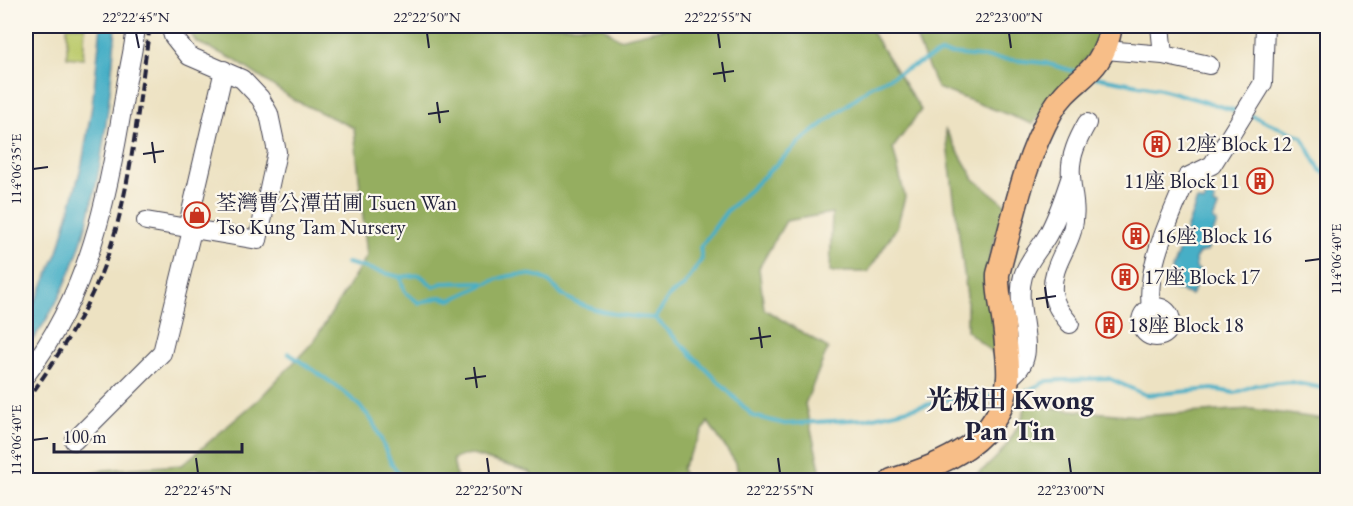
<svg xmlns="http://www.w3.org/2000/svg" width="1353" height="506" viewBox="0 0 1353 506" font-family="'EB Garamond','Noto Serif TC',serif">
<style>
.green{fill:#bcca6c;stroke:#6f7654;stroke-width:1.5}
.forest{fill:#95ae60;stroke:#5c684e;stroke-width:1.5}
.water{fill:#47afc6;stroke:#346880;stroke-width:1.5}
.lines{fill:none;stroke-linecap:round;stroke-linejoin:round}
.stream{stroke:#47afc6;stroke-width:4}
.minor-casing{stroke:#403f4f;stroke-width:20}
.major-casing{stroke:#403f4f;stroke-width:25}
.minor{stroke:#fff;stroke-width:18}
.major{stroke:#f7be88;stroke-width:22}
.rail{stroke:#22223b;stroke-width:4;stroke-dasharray:9 4.5;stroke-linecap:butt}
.ticks{fill:none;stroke:#22223b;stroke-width:2}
.labels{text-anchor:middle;stroke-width:4.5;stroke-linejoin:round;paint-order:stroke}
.poi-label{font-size:21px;fill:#22223b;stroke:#fbf7ec;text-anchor:start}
.district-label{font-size:27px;font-weight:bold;fill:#22223b;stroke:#fbf7ec}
.neatline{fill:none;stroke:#22223b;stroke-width:2}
.ticks-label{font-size:15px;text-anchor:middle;fill:#22223b}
</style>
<rect width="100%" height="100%" fill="#fbf7ec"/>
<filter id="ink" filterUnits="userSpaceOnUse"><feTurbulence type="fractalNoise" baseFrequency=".0167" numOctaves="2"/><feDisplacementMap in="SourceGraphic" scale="12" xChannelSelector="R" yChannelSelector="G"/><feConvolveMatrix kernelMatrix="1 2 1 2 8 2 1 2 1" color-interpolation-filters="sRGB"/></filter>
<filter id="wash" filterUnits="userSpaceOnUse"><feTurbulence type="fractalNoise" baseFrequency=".008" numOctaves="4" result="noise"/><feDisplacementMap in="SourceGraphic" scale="24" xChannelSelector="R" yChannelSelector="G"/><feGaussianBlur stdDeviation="1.35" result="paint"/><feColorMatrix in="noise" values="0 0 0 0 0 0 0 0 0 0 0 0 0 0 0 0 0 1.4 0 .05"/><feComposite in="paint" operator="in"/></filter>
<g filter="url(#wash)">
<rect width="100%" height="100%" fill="#ede2c2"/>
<path class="green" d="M67,26H85L83,59L67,57Z"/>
<path class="forest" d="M186,26H602L619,39L674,26H868L921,110L893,148L905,197L897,227L868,272H830L832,213L786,221L759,268L764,309L828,348L805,404L822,477L818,480H739L736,463L708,422L682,468L684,480H535L530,472L469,454L453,459L457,480H71L104,470L182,465L259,399L314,341L367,256L354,128L294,100L233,59L196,42Z
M911,26H1101L1096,46L1033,124L937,88Z
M945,129L974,179L1006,205L990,254L995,354L967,331V296Z
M1026,406L1138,416L1251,409L1324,419L1327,420V480H966C994,467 1017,436 1026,406Z"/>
<path class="water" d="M101,26H116C107,130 96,265 26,348V316L38,296L58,252L82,164L92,106Z
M1206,196L1215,199L1213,205L1218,207L1213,220L1217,222L1207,251L1199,253L1195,259L1196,268L1203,273L1191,295L1166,286L1197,200L1204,202Z"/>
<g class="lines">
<path class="stream" d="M1095,77L1161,89L1240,112
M1250,115L1302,137L1320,170L1328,176
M347,263L400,277L405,292L419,303L441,297L450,300C477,290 500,271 532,275C549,277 554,289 566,297C593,313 625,317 655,318L753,416L785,424L865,419L970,395L997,398
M400,277L420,275L434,287L442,283L482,282
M655,318L670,295L683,287L702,259L700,248L726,212L800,142L870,87L940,53L1045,63L1077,72
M288,353C315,372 344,388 366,413C385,434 383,464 407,480
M1013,398L1047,381L1108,378L1146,395L1212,389L1235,393L1255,385L1290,382L1328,389"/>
</g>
</g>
<g filter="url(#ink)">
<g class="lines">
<g class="minor-casing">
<path id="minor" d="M1106,50L1163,55L1160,26
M1163,55L1209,65
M146,221L258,240L277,152L269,114L260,98L242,79L189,56L173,36L170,26
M187,229L224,70
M1141 322a15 15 0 1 1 30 0a15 15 0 1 1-30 0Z
M1151,308C1145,265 1172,216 1187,177L1212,165L1263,83L1265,26
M1070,324C1062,314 1054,305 1053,292C1051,268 1066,252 1072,231C1078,209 1072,196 1071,176C1069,157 1078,139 1087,123
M26,375C89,293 108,198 124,98C127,74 134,50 136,26
M1008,378C1045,357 1012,314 1023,276C1028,260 1039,250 1047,236C1058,217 1064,197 1071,176
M74,441L162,353L192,230"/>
</g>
<g class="major-casing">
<path id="major" d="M892,480C943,464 1003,442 1008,378C1009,364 1006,347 1005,333C1003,312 997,294 998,274C1013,220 1024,160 1052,111C1073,75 1102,78 1111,26"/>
</g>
<use href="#minor" class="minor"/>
<use href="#major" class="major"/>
<path class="rail" d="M26,402C54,362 81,321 100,276C132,198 137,108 150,26"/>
</g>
</g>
<path class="ticks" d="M136,33L139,48M427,33L429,48M718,33L720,48M1009,33L1011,48M722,62L725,82M713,74L734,71M437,102L440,123M428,114L449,111M152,142L155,163M143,154L164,151M33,169L48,167M1305,261L1320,259M1045,287L1048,308M1036,299L1056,296M759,327L762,348M750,339L771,336M474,367L477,388M465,379L486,376M33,440L48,438M196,458L198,473M487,458L489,473M778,458L780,473M1069,458L1071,473"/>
<defs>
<g id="building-ring" transform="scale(1.35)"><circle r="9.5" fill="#fbf7ec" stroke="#c8321e" stroke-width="1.5"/><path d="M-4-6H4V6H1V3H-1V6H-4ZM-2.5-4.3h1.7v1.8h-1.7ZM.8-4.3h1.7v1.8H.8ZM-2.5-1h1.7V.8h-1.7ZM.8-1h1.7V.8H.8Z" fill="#c8321e"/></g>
<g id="shop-ring" transform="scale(1.35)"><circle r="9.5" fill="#fbf7ec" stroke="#c8321e" stroke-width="1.5"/><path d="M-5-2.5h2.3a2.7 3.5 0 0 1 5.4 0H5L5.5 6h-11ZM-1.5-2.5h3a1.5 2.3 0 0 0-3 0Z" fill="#c8321e"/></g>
</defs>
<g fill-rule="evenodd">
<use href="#building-ring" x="1157" y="144"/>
<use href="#building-ring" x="1260" y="181"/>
<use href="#shop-ring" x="197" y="215"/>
<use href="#building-ring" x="1136" y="236"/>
<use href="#building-ring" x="1125" y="277"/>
<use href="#building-ring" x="1109" y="325"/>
</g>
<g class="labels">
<g class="poi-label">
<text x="1176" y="151">12座 Block 12</text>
<text x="1240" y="188" text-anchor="end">11座 Block 11</text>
<text x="216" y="210">荃灣曹公潭苗圃 Tsuen Wan<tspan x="216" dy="24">Tso Kung Tam Nursery</tspan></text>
<text x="1156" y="243">16座 Block 16</text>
<text x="1144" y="284">17座 Block 17</text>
<text x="1128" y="332">18座 Block 18</text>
</g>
<g class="district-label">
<text x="1010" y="409">光板田 Kwong<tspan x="1010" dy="31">Pan Tin</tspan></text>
</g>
</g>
<rect width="1353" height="506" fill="none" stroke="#fbf7ec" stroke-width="66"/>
<path d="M54 443v9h188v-9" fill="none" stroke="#22223b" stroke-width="3"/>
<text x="63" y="443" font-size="18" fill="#22223b" stroke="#fbf7ec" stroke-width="4.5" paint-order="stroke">100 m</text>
<rect x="33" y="33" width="1287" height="440" class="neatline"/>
<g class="ticks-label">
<text x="136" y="22">22°22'45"N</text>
<text x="427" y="22">22°22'50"N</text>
<text x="718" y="22">22°22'55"N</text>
<text x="1009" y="22">22°23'00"N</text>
<text transform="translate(16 169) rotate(-90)" y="5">114°06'35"E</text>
<text transform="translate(1336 259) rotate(-90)" y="5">114°06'40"E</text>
<text transform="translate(16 440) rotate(-90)" y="5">114°06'40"E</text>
<text x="198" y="495">22°22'45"N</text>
<text x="489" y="495">22°22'50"N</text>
<text x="780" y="495">22°22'55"N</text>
<text x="1071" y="495">22°23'00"N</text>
</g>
</svg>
